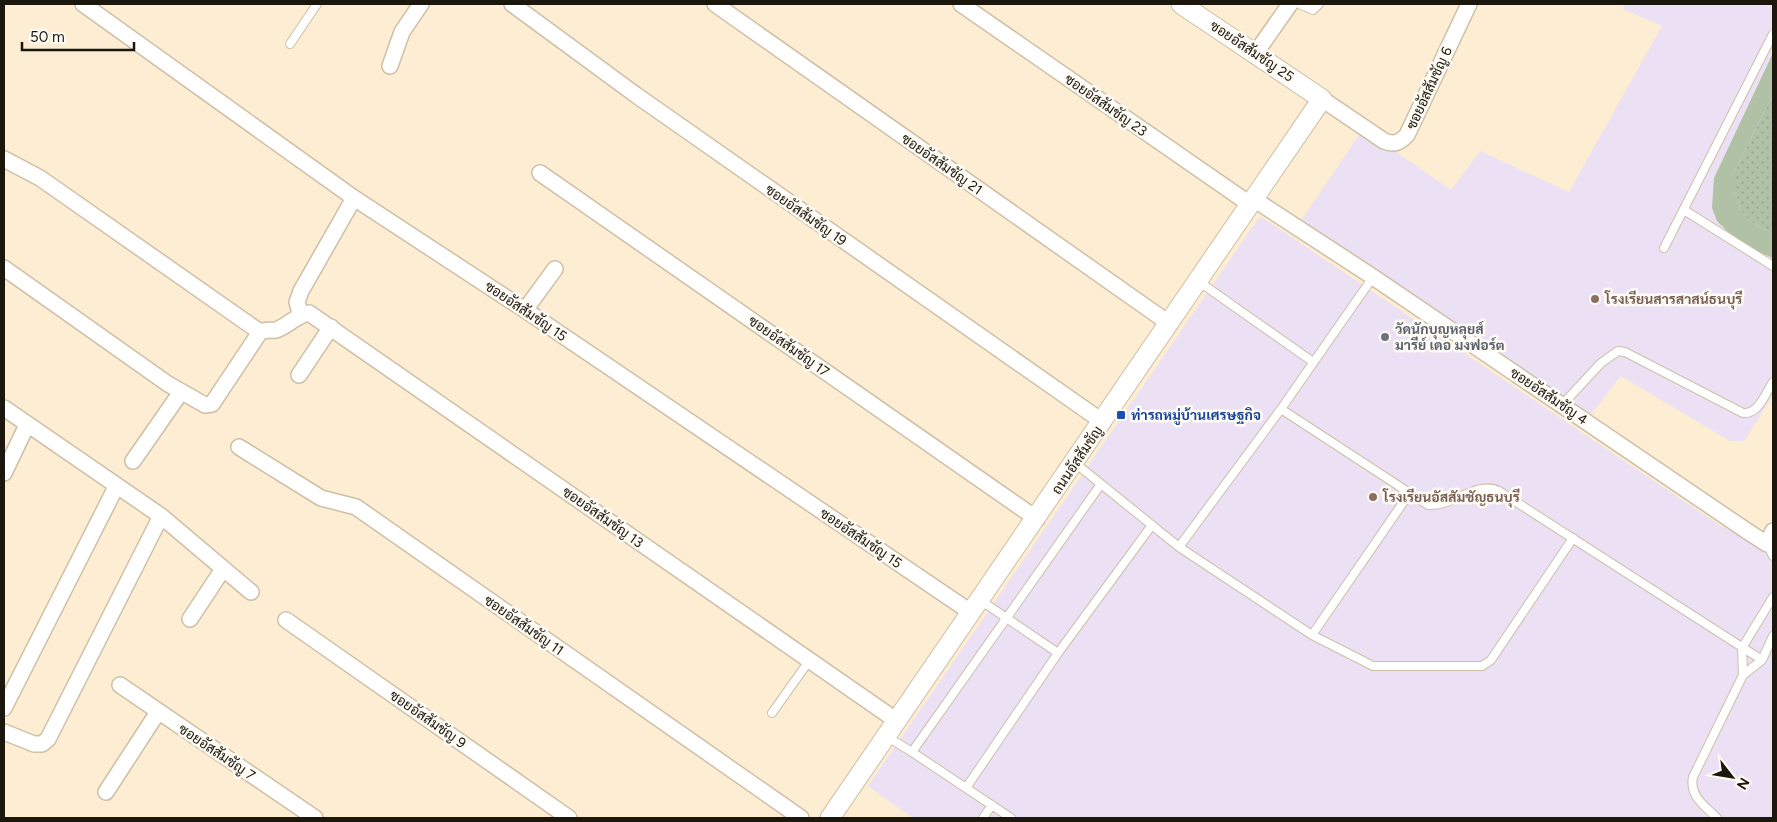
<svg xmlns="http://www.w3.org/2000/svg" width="1777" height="822" viewBox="0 0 1777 822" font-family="Figtree,Sarabun,sans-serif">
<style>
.education{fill:#ebe0f4}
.green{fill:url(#green-dots)}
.pitch{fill:#b1c1a5}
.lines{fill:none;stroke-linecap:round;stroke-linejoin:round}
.service-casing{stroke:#cebfa6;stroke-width:10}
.minor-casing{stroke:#cebfa6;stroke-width:18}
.tertiary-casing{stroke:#cebfa6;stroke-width:21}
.service{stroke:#fff;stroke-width:8}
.minor{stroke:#fff;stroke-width:15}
.tertiary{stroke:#fff;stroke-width:19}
.education-dot{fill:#8d6e63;stroke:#fffcf6;stroke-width:2}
.worship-dot{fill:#6b7280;stroke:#fffcf6;stroke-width:2}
.transit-dot{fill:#1a4fb4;stroke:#fffcf6;stroke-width:2}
.labels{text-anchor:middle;stroke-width:5;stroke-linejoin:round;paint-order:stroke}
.street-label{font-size:14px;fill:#1c170d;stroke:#fffcf6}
.education-label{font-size:14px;font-weight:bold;fill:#785e54;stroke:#fffcf6;text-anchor:start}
.worship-label{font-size:14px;font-weight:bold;fill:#5b616d;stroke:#fffcf6;text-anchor:start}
.transit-label{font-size:14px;font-weight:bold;fill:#164399;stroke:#fffcf6;text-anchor:start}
</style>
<defs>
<pattern id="green-dots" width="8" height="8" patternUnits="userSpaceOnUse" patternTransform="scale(1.25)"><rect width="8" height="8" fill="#b1c1a5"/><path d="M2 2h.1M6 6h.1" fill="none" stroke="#98a58d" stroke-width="1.8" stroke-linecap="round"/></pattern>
</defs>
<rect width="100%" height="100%" fill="#fcedd3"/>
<path class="education" d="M1625,4H1773V395L1744,441H1730L1621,376L1590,415L1300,222L1363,129L1451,190L1480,151L1569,192L1662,26L1623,9Z
M1263,218L1721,526L1773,552V818H913L868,786L1258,219Z"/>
<path class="green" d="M1773,94V234L1751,222L1741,211L1735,192V171Z"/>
<path class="pitch" d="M1773,53V94L1735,171V192L1741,211L1751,222L1773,234V258L1749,248L1730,234L1717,221L1712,208L1714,178Z"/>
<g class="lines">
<g class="service-casing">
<path id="service" d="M1299,4L1313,10L1319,4
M290,44L317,4
M1684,210L1773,266
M1664,248L1773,34
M1198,281L1313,362
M1562,405L1601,363L1618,351L1625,352L1743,413C1759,414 1765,394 1773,382
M1281,409L1373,277
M1075,463L1179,547L1281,409L1428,505C1452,507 1478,480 1499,491L1762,660
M1767,544L1773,556
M1179,547L1312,635L1373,666H1482L1491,660L1573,538
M980,600L1058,653
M1312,635L1409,494
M1743,675L1742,648L1773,597
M772,713L809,661
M886,736L912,752
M966,788L1058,653L1152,525
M983,818L992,805
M1011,818L912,752L1101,484
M1717,818C1705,806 1689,796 1693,777L1743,675L1762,660L1773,636"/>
</g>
<g class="minor-casing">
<path id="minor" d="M83,4L354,198L525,310L972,613
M512,4L636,95L1103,422
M715,4L1170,324
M961,4L1251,205
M1255,54L1290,4
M390,66L402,32L421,4
M1322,99L1384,141C1394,145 1399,143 1407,135L1469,4
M4,159L40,178L260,332
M540,173L1037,519
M1255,200L1373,277L1747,531L1767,544L1773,531
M4,268L168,384L205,405L212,404L260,332C266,329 270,331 276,330C288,326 296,315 309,313L897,721
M525,310L555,269
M300,314L297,302L301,291L354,198
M299,375L331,327
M4,408L161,516L251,592
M239,447L321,498L356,507L801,818
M133,461L181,392
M4,473L27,425
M190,619L223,569
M286,620L569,818
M120,685L315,818
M4,708L116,487
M4,732L34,744H42L48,739L161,516
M106,792L158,712"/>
</g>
<g class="tertiary-casing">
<path id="tertiary" d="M830,818L1322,99L1181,4"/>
</g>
<use href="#service" class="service"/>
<use href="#minor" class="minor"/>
<use href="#tertiary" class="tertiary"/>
</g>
<g class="education-dot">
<circle cx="1595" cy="299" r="5"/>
<circle cx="1373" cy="497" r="5"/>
</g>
<circle class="worship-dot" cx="1385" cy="337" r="5"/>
<rect class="transit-dot" x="1116" y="410" width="10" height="10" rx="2.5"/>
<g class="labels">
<g class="street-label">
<text transform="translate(1252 51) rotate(34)" y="5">ซอยอัสสัมชัญ 25</text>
<text transform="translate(1429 88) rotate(-65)" y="5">ซอยอัสสัมชัญ 6</text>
<text transform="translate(1106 105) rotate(35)" y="5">ซอยอัสสัมชัญ 23</text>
<text transform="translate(942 164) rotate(35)" y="5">ซอยอัสสัมชัญ 21</text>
<text transform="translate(806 215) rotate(35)" y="5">ซอยอัสสัมชัญ 19</text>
<text transform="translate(526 311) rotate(34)" y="5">ซอยอัสสัมชัญ 15</text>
<text transform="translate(789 346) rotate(35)" y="5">ซอยอัสสัมชัญ 17</text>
<text transform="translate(1549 396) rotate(34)" y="5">ซอยอัสสัมชัญ 4</text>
<text transform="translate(1077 460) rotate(-56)" y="5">ถนนอัสสัมชัญ</text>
<text transform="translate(603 517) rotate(35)" y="5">ซอยอัสสัมชัญ 13</text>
<text transform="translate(861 538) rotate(34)" y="5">ซอยอัสสัมชัญ 15</text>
<text transform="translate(524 625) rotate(35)" y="5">ซอยอัสสัมชัญ 11</text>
<text transform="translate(428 719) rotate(35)" y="5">ซอยอัสสัมชัญ 9</text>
<text transform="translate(217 752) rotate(34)" y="5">ซอยอัสสัมชัญ 7</text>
</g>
<g class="education-label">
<text x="1605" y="304">โรงเรียนสารสาสน์ธนบุรี</text>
<text x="1383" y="502">โรงเรียนอัสสัมชัญธนบุรี</text>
</g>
<g class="worship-label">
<text x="1395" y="334">วัดนักบุญหลุยส์<tspan x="1395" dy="16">มารีย์ เดอ มงฟอร์ต</tspan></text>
</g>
<g class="transit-label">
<text x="1131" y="420">ท่ารถหมู่บ้านเศรษฐกิจ</text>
</g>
</g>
<rect width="1777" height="822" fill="none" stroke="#1c170d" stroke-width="10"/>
<g transform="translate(1732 777) rotate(121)" stroke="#fffcf6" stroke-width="4" paint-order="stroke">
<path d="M0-4L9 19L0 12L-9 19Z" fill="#1c170d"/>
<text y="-8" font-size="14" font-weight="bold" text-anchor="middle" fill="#1c170d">N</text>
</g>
<path d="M22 42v8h112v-8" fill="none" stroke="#1c170d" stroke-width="2.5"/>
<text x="30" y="42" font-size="15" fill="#1c170d" stroke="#fffcf6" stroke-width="4" paint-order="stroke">50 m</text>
</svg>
